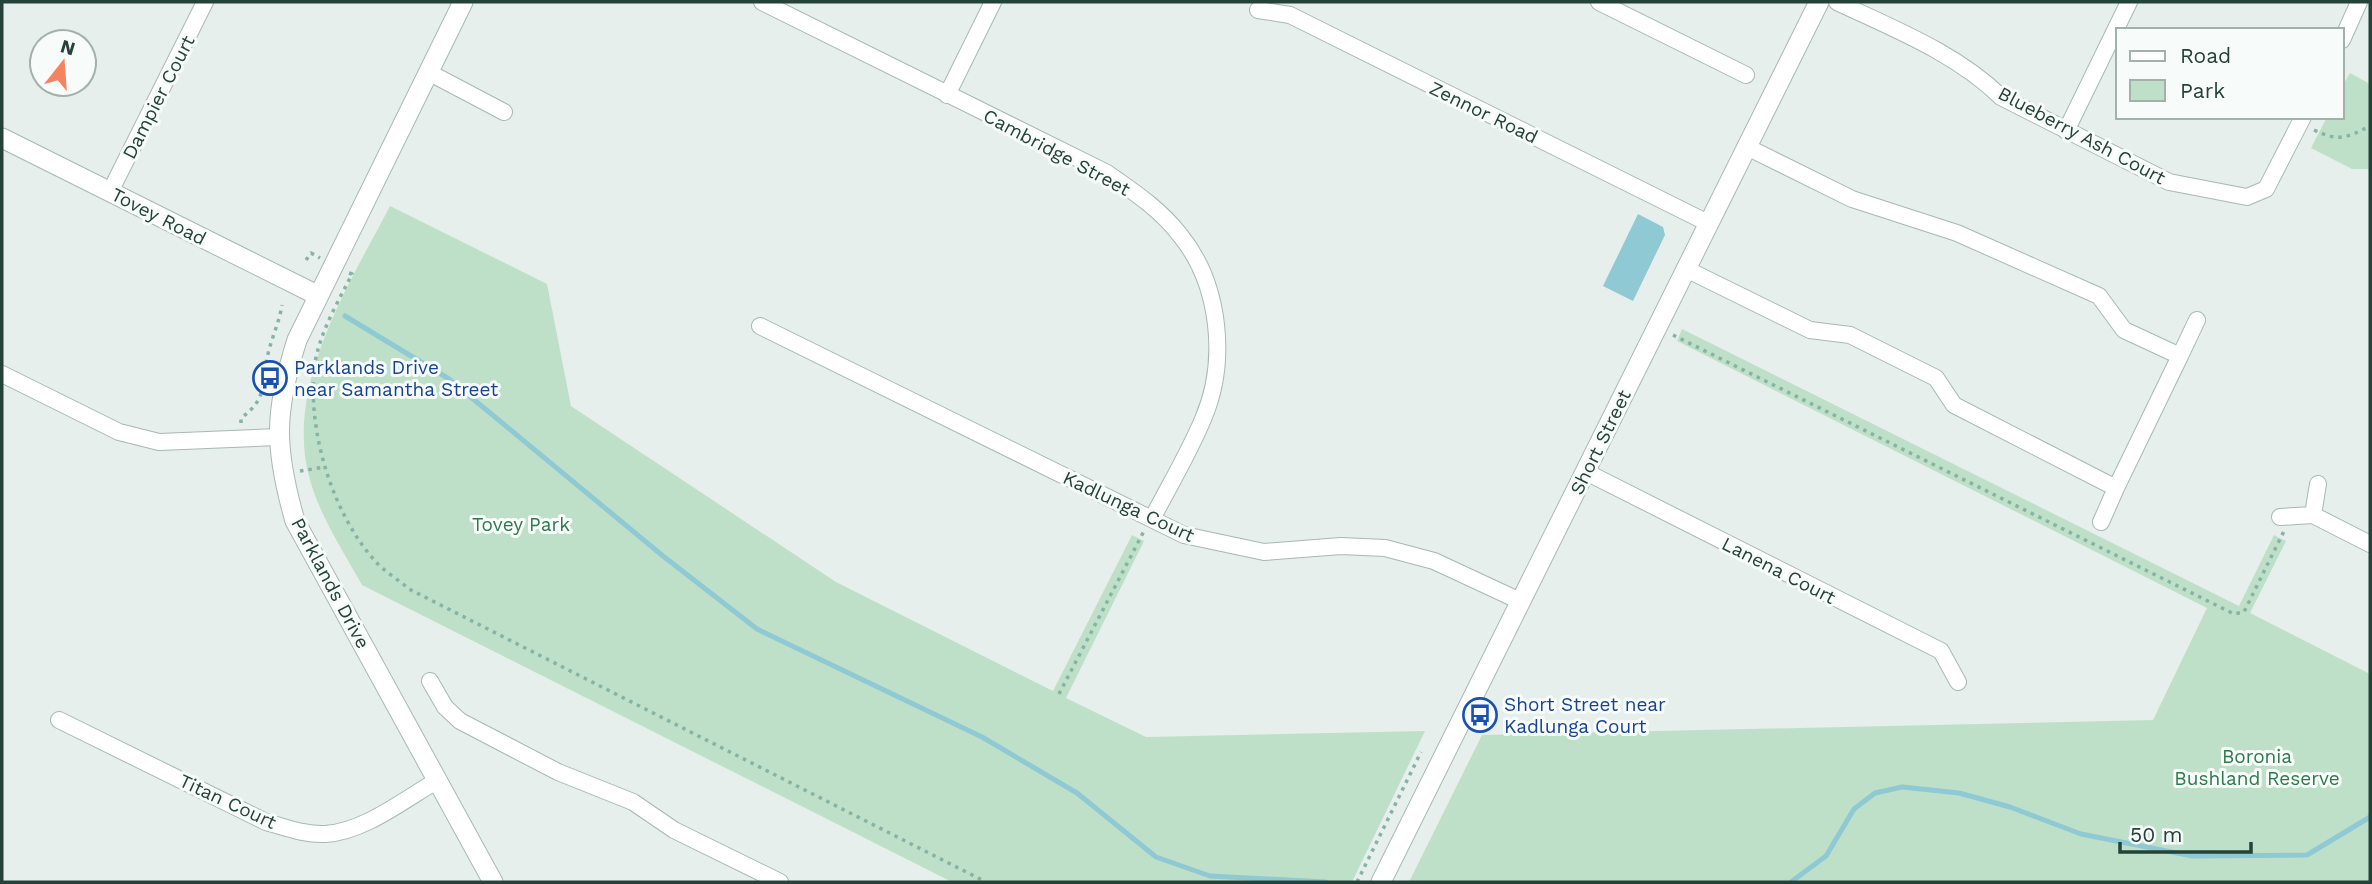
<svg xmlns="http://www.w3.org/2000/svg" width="2372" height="884" viewBox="0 0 2372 884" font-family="'Work Sans',sans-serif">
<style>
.green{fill:#bfe0c8}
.water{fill:#8ec9d4}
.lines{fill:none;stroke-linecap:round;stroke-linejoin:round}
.stream{stroke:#8ec9d4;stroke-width:5}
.minor-casing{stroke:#a8b8b2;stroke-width:18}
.tertiary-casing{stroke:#a8b8b2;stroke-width:21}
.path{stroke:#86b3a5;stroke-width:3.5;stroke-dasharray:3.5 5;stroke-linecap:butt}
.minor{stroke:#fff;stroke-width:16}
.tertiary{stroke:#fff;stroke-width:19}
.labels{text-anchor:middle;stroke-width:6;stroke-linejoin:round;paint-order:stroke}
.street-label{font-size:19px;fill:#24423a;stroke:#f7fbf9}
.transit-label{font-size:19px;fill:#164399;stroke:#f7fbf9;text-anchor:start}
.park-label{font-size:19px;fill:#2d7a4b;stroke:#f7fbf9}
</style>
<rect width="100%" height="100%" fill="#e6efeb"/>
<path class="green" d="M2350,73L2370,84V169H2352L2311,148L2327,117H2342V87Z
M390,206L547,284L571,406L836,582L1053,691L1132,535L1144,541L1066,698L1146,737L1425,731L1352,882H952L362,585C343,551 321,518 310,480C283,387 349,285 390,206Z
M1682,329L2239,606L2274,535L2286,541L2250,613L2370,674V882H1409L1482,735L2153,720L2207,608L1677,341Z"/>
<path class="water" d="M1638,214L1663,227L1665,235L1633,301L1603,286Z"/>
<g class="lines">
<path class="stream" d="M345,316L449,379L663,556L757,629L982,737L1077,793L1156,857L1210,876L1326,882
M1791,882L1826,856L1854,809L1875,793L1902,787L1959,793L2010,807L2081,834L2192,856L2307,855L2370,817"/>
<g class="minor-casing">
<path id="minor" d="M762,2L1107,173C1134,192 1160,209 1180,235C1220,284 1228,361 1203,419C1189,453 1169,486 1152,519
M1599,2L1746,75
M1837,2C1894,29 1956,53 2001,97L2169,182L2247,197L2266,189L2303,117
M1258,10L1290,15L1708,223
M2342,40L2359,2
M428,72L504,112
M947,95L993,2
M2066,131L2129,2
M110,192L205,2
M1686,269L1810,330L1850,335L1936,378L1954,405L2116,488L2180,356L2124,330L2099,296L1957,233L1852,199L1747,147
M760,326L1184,535L1264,552L1341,546L1385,548L1434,561L1520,601
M2180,356L2197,320
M2,374L119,432L159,442L277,437
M1586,472L1941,651L1958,682
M2313,515L2370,544
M2280,517L2313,515L2318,484
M2101,522L2116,488
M430,681L445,707L460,721L558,772L633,802L674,830L780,882
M59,720L266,822C285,827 305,835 325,834C364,832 405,799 438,780"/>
</g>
<g class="tertiary-casing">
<path id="tertiary" d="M463,2L297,340C274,412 274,448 295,521L493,882
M2,138L317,295
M1381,882L1819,2"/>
</g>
<path class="path" d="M2314,130C2339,142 2346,138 2370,126
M306,260L311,253L320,258
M349,273L352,274C338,302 320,332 315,363C306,428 332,514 376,562C385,572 399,580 409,589L986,882
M1673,335L2234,614L2244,612L2284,531
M241,423V418C267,399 261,387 267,359C270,341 279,324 282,305
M300,471L325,467
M1059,694L1144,531
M1357,882L1421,752"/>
<use href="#minor" class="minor"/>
<use href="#tertiary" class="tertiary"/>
</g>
<defs>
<g id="bus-ring" transform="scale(1.75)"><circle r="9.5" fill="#f7fbf9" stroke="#1a4fb4" stroke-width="1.5"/><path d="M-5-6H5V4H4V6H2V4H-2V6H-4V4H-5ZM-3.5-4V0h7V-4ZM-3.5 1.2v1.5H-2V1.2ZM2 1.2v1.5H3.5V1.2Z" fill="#1a4fb4"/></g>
</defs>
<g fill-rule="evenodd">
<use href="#bus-ring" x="270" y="378"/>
<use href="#bus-ring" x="1480" y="715"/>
</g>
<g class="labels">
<g class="street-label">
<text transform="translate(158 97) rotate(-63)" y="7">Dampier Court</text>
<text transform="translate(1484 112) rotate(26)" y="7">Zennor Road</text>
<text transform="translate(2082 135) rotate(28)" y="7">Blueberry Ash Court</text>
<text transform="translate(1057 152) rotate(28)" y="7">Cambridge Street</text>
<text transform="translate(159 216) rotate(27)" y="7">Tovey Road</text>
<text transform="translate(1600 442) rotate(-64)" y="7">Short Street</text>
<text transform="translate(1129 506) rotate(25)" y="7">Kadlunga Court</text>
<text transform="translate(1779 570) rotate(27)" y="7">Lanena Court</text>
<text transform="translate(331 583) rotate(62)" y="7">Parklands Drive</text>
<text transform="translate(228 801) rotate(25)" y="7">Titan Court</text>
</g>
<g class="transit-label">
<text x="294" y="374">Parklands Drive<tspan x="294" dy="22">near Samantha Street</tspan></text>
<text x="1504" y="711">Short Street near<tspan x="1504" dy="22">Kadlunga Court</tspan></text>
</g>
<g class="park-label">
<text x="521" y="531">Tovey Park</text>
<text x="2257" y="763">Boronia<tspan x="2257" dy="22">Bushland Reserve</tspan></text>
</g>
</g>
<rect width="2372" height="884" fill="none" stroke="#24423a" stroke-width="7"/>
<rect x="2116" y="28" width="228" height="91" fill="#f7fbf9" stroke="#a3b1ad" stroke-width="2"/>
<rect x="2130" y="51" width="35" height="10" fill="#ffffff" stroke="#a3b1ad" stroke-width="2"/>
<text x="2180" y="63" font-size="21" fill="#24423a">Road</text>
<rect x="2130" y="80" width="35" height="21" fill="#bfe0c8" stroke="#a3b1ad" stroke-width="2"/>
<text x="2180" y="98" font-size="21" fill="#24423a">Park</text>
<g transform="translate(63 63) rotate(17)"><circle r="33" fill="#f7fbf9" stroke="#a3b1ad" stroke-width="2"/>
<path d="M0-5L12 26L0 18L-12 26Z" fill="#f4845f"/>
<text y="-10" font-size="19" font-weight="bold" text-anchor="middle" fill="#24423a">N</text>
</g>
<path d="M2120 842v10h131v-10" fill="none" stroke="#24423a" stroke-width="3.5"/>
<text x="2130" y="842" font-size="21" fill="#24423a" stroke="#f7fbf9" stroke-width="5" paint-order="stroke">50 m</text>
</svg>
